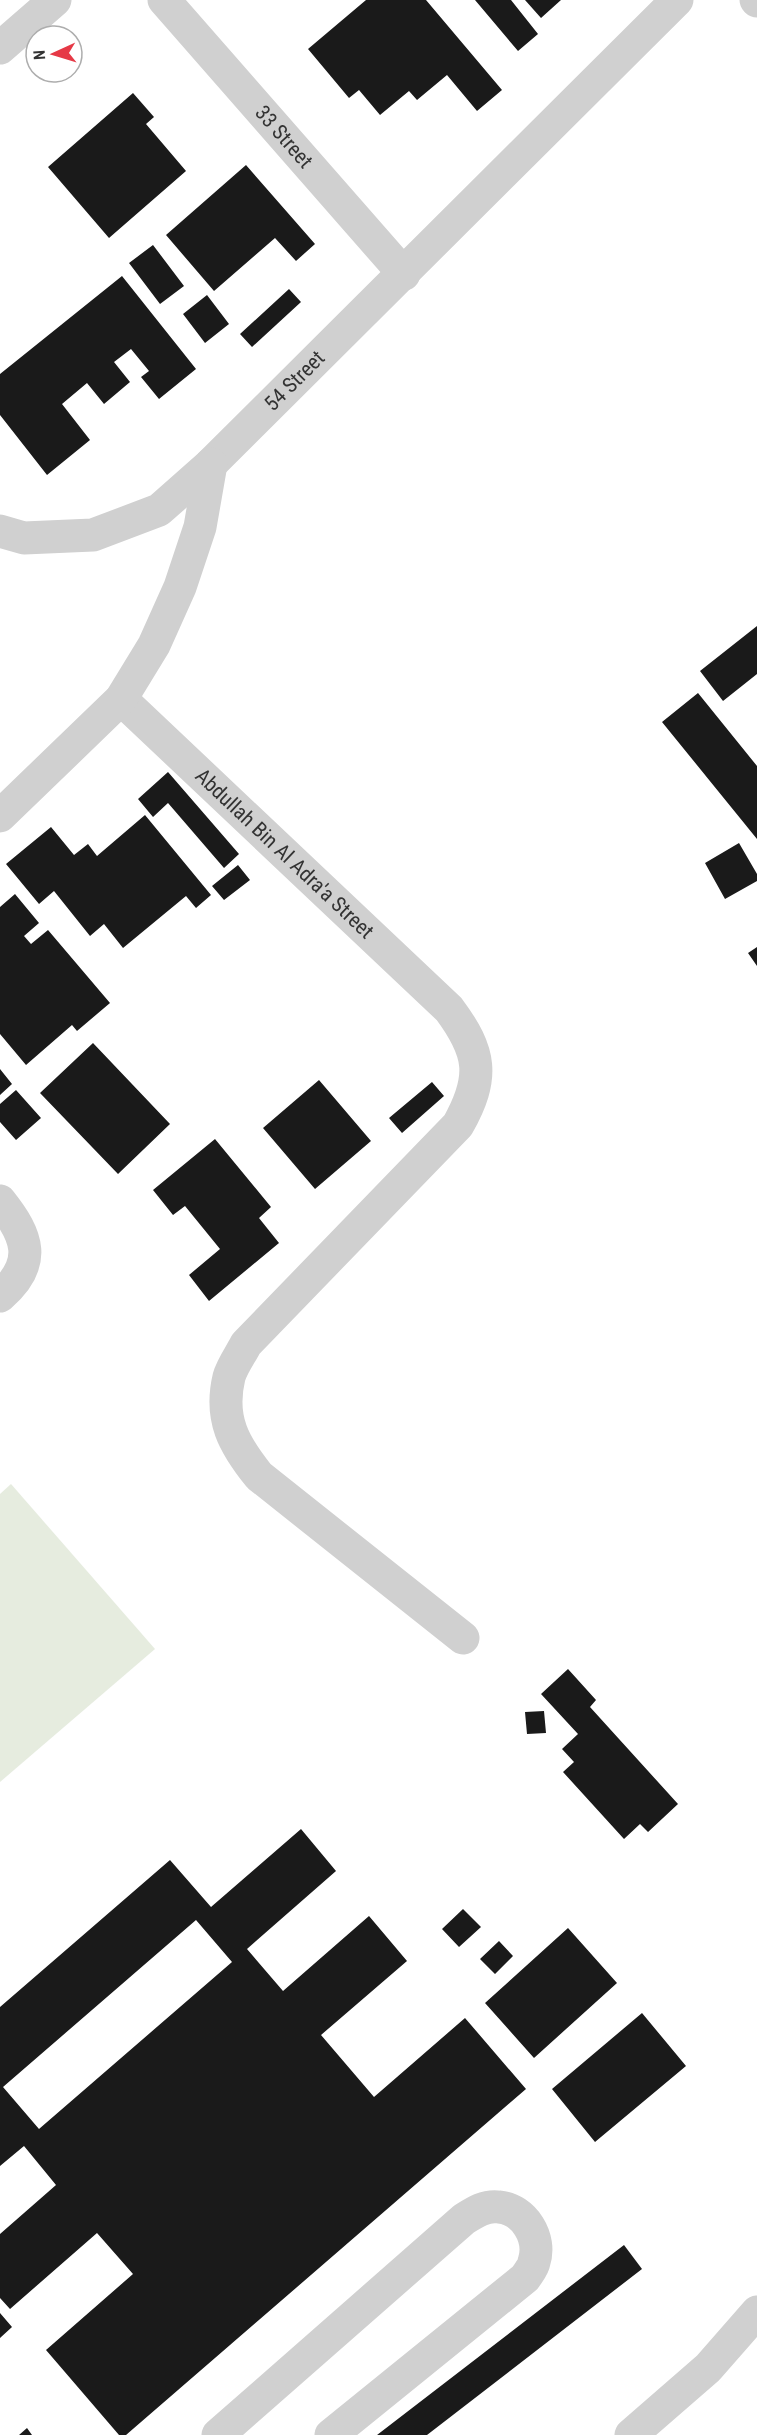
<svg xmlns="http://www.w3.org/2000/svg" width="757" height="2435" viewBox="0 0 757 2435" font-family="'Roboto Condensed',sans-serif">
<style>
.green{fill:#e6ecdf}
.building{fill:#1a1a1a;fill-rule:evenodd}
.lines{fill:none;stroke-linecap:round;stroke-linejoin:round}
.minor{stroke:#d0d0d0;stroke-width:33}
.labels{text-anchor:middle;stroke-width:6;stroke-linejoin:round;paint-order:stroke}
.street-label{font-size:21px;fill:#333;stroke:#fff}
</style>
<rect width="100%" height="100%" fill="#fff"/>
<path class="green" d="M11,1484L155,1649L0,1782V1494Z"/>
<path class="building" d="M366,0H426L502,90L477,111L447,75L417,100L409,91L380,115L359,90L349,98L308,49Z
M475,0H511L538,34L518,51Z
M525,0H561L541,18Z
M133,93L154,117L146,124L186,171L109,238L48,167Z
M246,165L315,244L296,261L275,238L214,291L166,235Z
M153,245L184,286L160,304L129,263Z
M122,276L196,369L159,399L141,377L149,371L131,349L114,362L130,382L104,404L87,383L62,404L90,440L47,475L0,415V374Z
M289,289L301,302L252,347L240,334Z
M207,295L229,324L205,343L183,314Z
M757,626V674L723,701L700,671Z
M698,693L757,766V839L662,722Z
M168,772L239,854L224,868L168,803L153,817L138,799Z
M145,815L211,895L196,908L186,896L123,948L104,924L90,936L54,891L39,904L6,864L51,827L74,855L88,844L97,856Z
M739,843L757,874V881L725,899L705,863Z
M238,865L250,880L224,900L212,886Z
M15,894L39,923L24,936L31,944L48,930L110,1003L77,1031L72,1025L26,1065L0,1034V907Z
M757,947V966L748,953Z
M93,1043L170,1124L118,1174L40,1093Z
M0,1069L12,1084L0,1095Z
M319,1080L371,1141L315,1189L263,1128Z
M432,1082L444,1096L402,1133L389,1118Z
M16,1090L41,1118L16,1140L0,1122V1104Z
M215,1139L271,1207L259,1218L279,1243L209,1301L189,1275L220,1249L185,1206L173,1215L153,1190Z
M568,1669L596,1700L590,1707L678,1804L648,1832L640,1824L624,1839L563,1772L574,1762L562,1749L578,1734L541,1694Z
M544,1711L546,1733L527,1734L525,1712Z
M301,1829L336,1871L247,1949L283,1991L369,1916L407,1961L321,2035L374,2097L465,2018L526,2089L126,2435H119L46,2350L133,2274L97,2233L10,2309L0,2298V2234L56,2185L24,2146L0,2166V2007L170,1860L211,1907ZM196,1920L232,1962L39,2129L3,2087Z
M463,1909L481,1927L459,1947L442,1929Z
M568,1928L617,1983L534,2058L485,2003Z
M499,1941L513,1956L495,1974L480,1959Z
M642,2013L686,2066L595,2142L552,2089Z
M624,2245L642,2269L427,2435H377Z
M0,2313L12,2327L0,2338Z
M27,2428L32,2435H19Z"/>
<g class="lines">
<g class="minor">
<path id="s1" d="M164,0L404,274"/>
<path d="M756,0L757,1"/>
<path d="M0,48L55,0"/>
<path id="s2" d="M0,531L24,538L93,535L159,510L211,464L677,0"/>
<path id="s3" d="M121,699L449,1009C481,1052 485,1077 458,1125L246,1344C241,1354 232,1366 229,1377C219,1419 234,1445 259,1476L463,1638"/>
<path d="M0,816L121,699L154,645L180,587L200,527L211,464"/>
<path d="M0,1201C28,1236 38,1263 0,1296"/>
<path d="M218,2435L464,2219C475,2212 486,2205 499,2207C524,2209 542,2238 534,2262C533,2268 528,2273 525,2278L331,2435"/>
<path d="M631,2435L708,2368L757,2312"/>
</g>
</g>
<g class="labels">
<g class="street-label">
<text dy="7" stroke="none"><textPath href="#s1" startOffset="182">33 Street</textPath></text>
<text dy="7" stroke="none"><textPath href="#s2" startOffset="352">54 Street</textPath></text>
<text dy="7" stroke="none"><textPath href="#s3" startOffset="225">Abdullah Bin Al Adra'a Street</textPath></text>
</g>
</g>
<g transform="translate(54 54) rotate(266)"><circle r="28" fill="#ffffff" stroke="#adadad" stroke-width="1.5"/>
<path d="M0-4.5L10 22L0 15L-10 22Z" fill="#e63946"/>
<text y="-9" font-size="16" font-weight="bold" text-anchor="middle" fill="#333333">N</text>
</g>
</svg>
